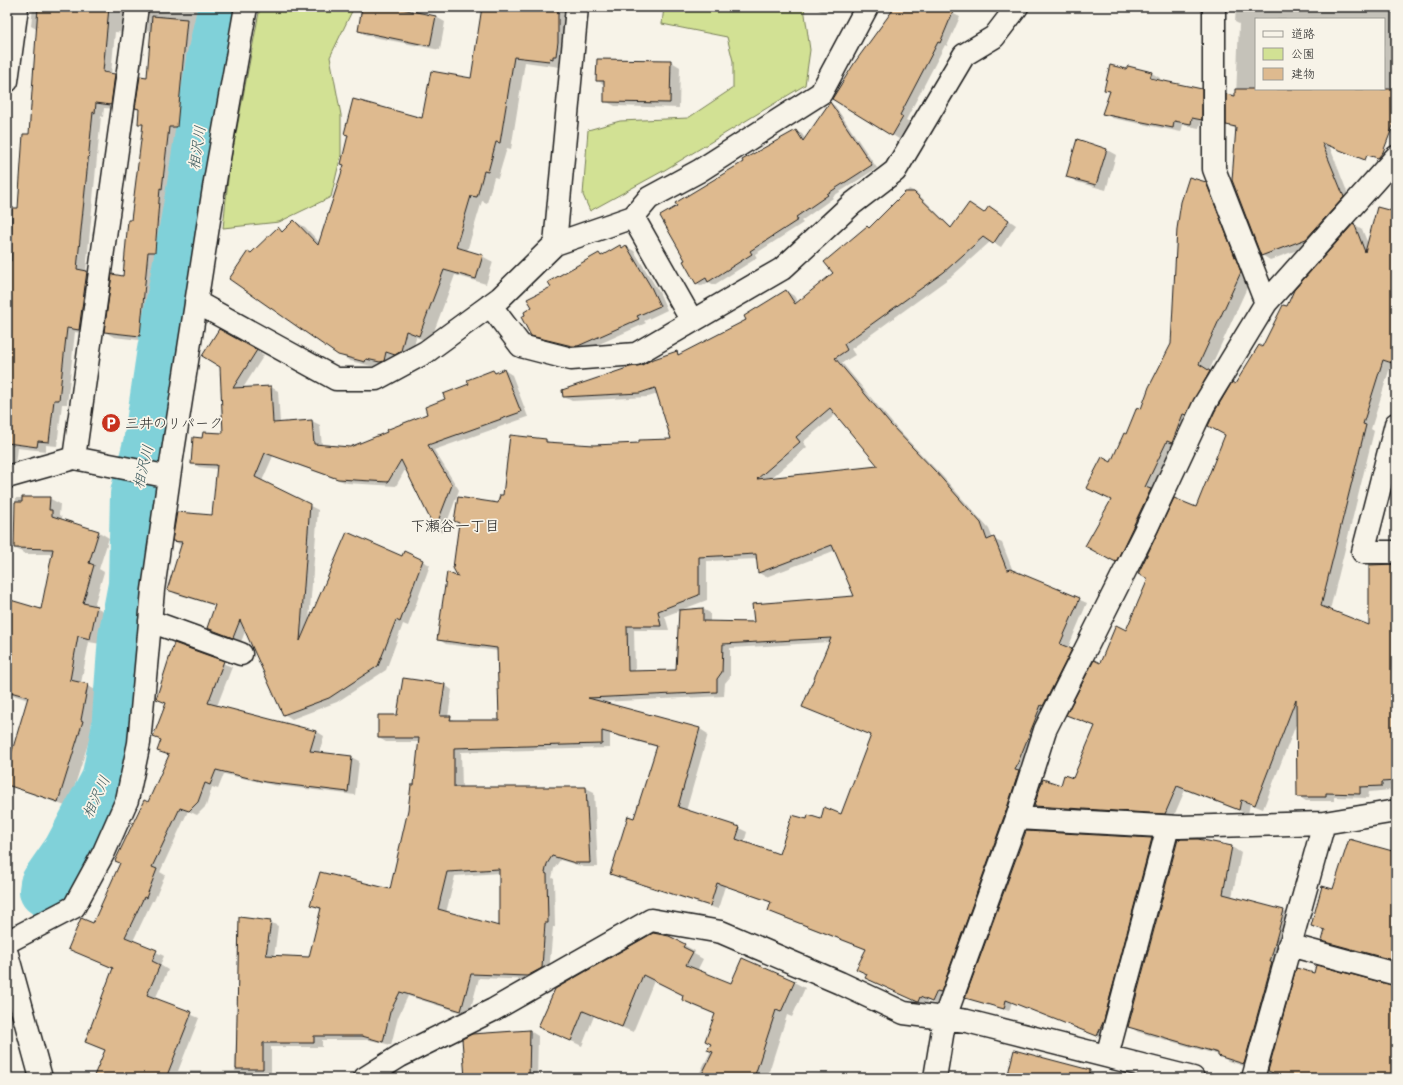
<svg xmlns="http://www.w3.org/2000/svg" width="1403" height="1085" viewBox="0 0 1403 1085" font-family="'Indie Flower','Klee One',sans-serif">
<style>
.green{fill:#d2e194;stroke:#777e58}
.shadow{fill:#0003;fill-rule:evenodd}
.lines{fill:none;stroke-linecap:round;stroke-linejoin:round}
.river{stroke:#80d1d9;stroke-width:52}
.building{fill:#deba8f;stroke:#1c1c1c;fill-rule:evenodd}
.minor-casing{stroke:#1c1c1c;stroke-width:25}
.major-casing{stroke:#1c1c1c;stroke-width:25}
.minor{stroke:#f7f3e8;stroke-width:22}
.major{stroke:#f7f3e8;stroke-width:22}
.labels{text-anchor:middle;stroke-width:3.5;stroke-linejoin:round;paint-order:stroke}
.poi-label{font-size:14px;fill:#1c1c1c;stroke:#f7f3e8;text-anchor:start}
.water-label{font-size:15px;font-style:italic;fill:#3f5b5e;stroke:#f7f3e8}
.neighbourhood-label{font-size:15px;fill:#1c1c1c;stroke:#f7f3e8}
</style>
<rect width="100%" height="100%" fill="#f7f3e8"/>
<filter id="ink" filterUnits="userSpaceOnUse"><feTurbulence type="fractalNoise" baseFrequency=".025" numOctaves="2"/><feDisplacementMap in="SourceGraphic" scale="8" xChannelSelector="R" yChannelSelector="G"/><feConvolveMatrix kernelMatrix="1 2 1 2 8 2 1 2 1" color-interpolation-filters="sRGB"/></filter>
<g filter="url(#ink)">
<path class="green" d="M260,7H354L330,57L341,115V155L331,197L279,222L223,228L229,170Z
M664,7H804L810,50L805,85L663,171L590,211L583,195L588,130L620,121L688,118L733,88V61L727,37L662,24Z"/>
<path class="shadow" d="M33,7H135L129,33L115,32L111,74L123,79L119,109L104,108L103,117L101,116L86,272L95,277L87,334L75,332L67,404H62L57,446L46,445V451L17,448L15,464L7,463V261L12,262L30,135L38,30L31,26Z
M150,7H197L185,132L178,131L170,193H168L164,256H157L148,341L114,337L105,332L124,277L144,126L139,123L140,110L137,108L148,78L152,32L147,30Z
M363,7H386L436,17L445,22L440,50L368,36L359,31Z
M535,7H568L563,64H560V67L525,62L511,149L507,148L498,178L494,177L487,203L482,201L467,251L482,256L493,262L486,284L455,275L430,342L416,337L412,357L392,368L377,364L376,367L350,361L339,354L252,254L278,229L283,232L294,221L305,227L320,243L423,119L472,80Z
M813,7H866L863,11L822,12Z
M896,7H939L960,17L947,46L945,45L906,120L910,122L899,139L833,99Z
M1236,7H1396V121L1333,110L1329,145L1351,202L1314,244L1270,260L1262,255L1236,129L1228,125L1236,97L1239,24L1235,22ZM1256,19H1384V89H1256Z
M670,61L680,67L679,108L615,106L605,101V85L597,80Z
M1127,71L1152,73L1160,78L1159,81L1201,90L1210,95V124L1201,122L1199,128L1183,125L1181,132L1112,118L1104,113L1111,92L1105,89Z
M830,103L835,106L877,168L832,197L833,198L801,221L803,223L755,254L757,258L714,285L709,282L702,286L696,283L687,260L678,206L796,131L802,134L806,140Z
M1107,150L1116,155L1106,190L1077,182L1067,176Z
M1205,183L1217,190L1251,279L1209,371L1221,378L1121,566L1086,545L1112,501L1111,463L1141,410L1172,345Z
M909,189L917,193L952,228L970,204L985,214L997,212L1016,225L1001,247L991,241L952,276L851,349L855,355L842,363L898,430L944,478L989,529L993,539L1002,543L1013,571L1087,603L1068,648L1079,654L940,1006L928,1001L926,1005L866,978L868,975L858,969L867,950L777,915L769,911L772,903L725,886L718,909L619,878L612,874L634,819L657,747L610,734V748L461,752L462,788H586L594,792L598,867H584L560,860L554,869L552,878L554,879L555,927H553L549,972L536,980L479,978L469,1015L408,996L398,1017L391,1045L370,1040H322V1047H271V1078H95L106,1051L94,1046L114,969L69,949L93,924L170,756L158,751L162,741L154,736L167,704L157,699L175,644L232,667L217,706L316,731L324,736L319,753L351,757L359,761L355,795L273,785L224,774L218,789L212,787L206,806L197,815L188,811L160,872L165,875L154,901H152L133,941L164,956L160,965L168,970L155,999L199,1018L178,1071H235L240,918L270,922L278,926L274,957L310,958L322,910L311,905L390,890L414,786L419,742H386L379,738L398,716L445,685L452,690L448,717L457,721H500L498,651L446,644L438,639L460,579L504,496L511,436L546,440L552,444L594,446L640,444L672,440L658,394L648,397L572,401L564,397L676,352L681,355L748,320L786,291L794,296L798,303L834,273L870,229ZM836,414L880,467L770,479L807,447L803,442ZM836,550L856,597L755,623L710,622V613L703,609L677,671L635,672L634,630H669L665,616L707,600V561L757,559L759,573L766,577ZM830,642L804,706L871,735L842,815L821,820L807,821L779,856L744,843L747,832L739,828L686,811L708,734L700,729L600,702L724,696L725,683L730,677V648ZM500,873V927L446,913L455,876Z
M1396,213V348L1371,429L1374,431L1330,610L1370,627L1396,565V786H1390V790L1369,792L1368,798L1334,797V801H1306L1298,796L1297,722L1263,809L1250,804L1248,814L1185,790L1173,818L1043,811L1035,806L1061,786L1073,779L1096,727L1068,715L1101,664L1127,631L1196,508L1226,435L1235,385L1263,349L1287,307L1354,224L1362,229L1368,244Z
M620,246L624,248L626,246L634,251L659,292L667,310L644,321L646,323L586,350H581L540,340L532,335L533,308L553,287L599,254L602,256Z
M219,330L264,355L243,388L271,387L278,391L280,423L312,421L320,425L322,446L351,448L428,414L446,400L493,371L497,373L504,370L512,375L528,417L434,450L459,490L443,533L435,529L406,468L396,486L347,483L273,456L262,481L318,510L309,621L403,557L405,552L430,565L408,626L403,624L386,670L337,702L292,719L284,714L246,629L241,642L216,632L208,628L216,606L176,594L168,589L182,546L174,541L213,516L218,469L199,467L192,463L203,439L224,434Z
M1396,478V539L1394,484Z
M16,498H49L60,504L59,515L62,517V520L99,532L109,538L99,569L104,572L94,606L107,613L101,644L89,642L81,683L98,691L91,727L93,728L68,807L7,785V771L28,700L7,693V600L42,610L53,554H25L15,548Z
M1026,832L1152,839L1157,842L1103,1038L1012,1002L1009,1011L966,998Z
M1232,847L1241,853L1232,897L1283,911L1293,916L1253,1069L1228,1061L1219,1055L1138,1032L1129,1026Z
M1396,853V963L1333,946L1323,940L1325,932L1313,926L1333,890Z
M684,945L695,951L694,954L703,959L697,971L731,984L794,982L805,988L792,1017L787,1015L767,1078H697L711,1051L716,1015L694,1006L683,1000L684,996L654,981L633,1032L594,1016L582,1046L539,1026Z
M1315,974L1396,987V1078H1273Z
M530,1031L538,1036L537,1078H448L466,1077Z
M1084,1070L1094,1076L1093,1078H1008Z"/>
<g class="lines">
<path class="river" d="M45,891L46,884L69,851L107,780L117,731L124,637L134,585L136,494L149,444L162,356L193,185L212,60L224,7"/>
</g>
<path class="building" d="M38,7H109L103,72L115,74L111,105L96,103L95,113L93,112L77,269L87,271L79,330L67,328L59,400H54L49,442L38,441L37,447L7,443V260L11,261L12,208H18L23,134H29Z
M362,7H392L436,16L430,46L358,31Z
M482,7H558V42L556,56H553V59L550,58L549,61L514,57L500,143L496,142L488,172L484,171L477,197L471,196L456,247L483,255L476,279L444,270L419,336L406,331L401,351L395,355L386,352L384,361L380,362L366,359L365,362L338,355L229,279L248,251L251,253L278,227L282,232L294,220L318,245L344,165L341,164L348,135L344,134L353,99L422,118L431,71L471,78Z
M895,7H955L940,43L938,42L900,115L903,117L892,136L832,99L855,62Z
M152,16L187,19L177,127H169L162,189L160,188L155,252H148L140,336L104,332L112,274L123,276L128,220H131L143,124H138L139,109L135,108L140,76L147,77Z
M597,59L671,60L670,103L604,102V81H596Z
M1110,65L1126,69L1128,66L1152,72L1150,78L1202,89V120L1192,118L1191,124L1174,121L1173,128L1102,114L1110,91L1104,90Z
M1235,89H1396V118L1383,152L1378,158L1367,155L1365,160L1322,143L1344,197L1306,239L1261,256L1232,180L1236,127L1226,125V94L1235,96Z
M830,102L872,165L827,194L828,195L796,217L798,220L750,251L752,254L708,282L706,278L696,284L683,261L685,260L660,216L677,206L675,203L743,162L742,160L796,130L803,141Z
M1077,139L1107,149L1096,185L1066,177Z
M1189,177L1206,182L1241,272L1199,364L1210,371L1186,415L1183,414L1172,443L1167,441L1145,487L1151,489L1116,562L1110,559V560L1085,546L1111,500L1086,488L1102,457L1111,462L1124,433L1126,434L1137,407L1141,409L1149,387L1171,344L1177,229L1181,202Z
M905,192H914L951,228L969,203L984,213L989,206L1009,220L993,244L983,237L944,272L844,344L847,350L835,358L890,424L936,472L981,523L987,540L994,537L1007,570L1010,569L1080,598L1060,644L1072,649L1043,706L1041,705L1015,770L1019,771L1005,814L941,992L937,991L932,1002L920,997L918,1002L865,978L867,974L856,969L866,949L768,911L771,902L717,883L710,906L610,874L628,816L634,818L657,746L602,731V744L454,748V787H586L590,863H575L552,856L547,864L545,873L547,874L548,923H545L542,968L527,976L471,974L461,1011L400,992L390,1012L383,1042L362,1036H314V1043H263V1069H236L239,917L271,921L266,955L309,957L321,908L310,905L320,872L390,889L408,810L411,785H414L419,738H378V715H397L403,678L445,684L440,716H451L450,720H499L497,648L437,640L447,572L458,577L453,568L459,523L454,521L458,497L498,503L500,495H503L510,435L546,439V442L594,445L639,443V440L671,439L655,388L640,393L563,397L562,390L630,367L642,365L651,360L677,351L678,355L746,320L744,316L786,290L795,304L833,273L824,262L867,226L869,228ZM830,408L878,466L757,479L800,442L796,437ZM832,545L854,596L752,604L754,622L703,621V608L679,610L676,670L628,671L627,626H661L658,611L699,595V557L756,554L758,573ZM831,638L802,707L871,735L841,814L824,807L821,819L808,815L807,819L792,815L779,854L736,839L740,827L678,807L700,728L588,698L717,692V679L722,672L723,644ZM499,869V926L438,909L447,872Z
M1377,207L1396,212V349L1392,363L1383,360L1363,424L1366,425L1321,606L1369,625V565L1396,564V734H1393L1396,781L1382,782V786L1360,787V794L1326,793V797H1297L1296,699L1255,805L1241,800L1239,810L1177,786L1165,814L1034,806L1043,779L1061,785L1064,775L1073,778L1095,726L1066,715L1094,660L1100,663L1116,625L1126,630L1148,579L1138,574L1174,498L1196,507L1225,435L1208,426L1215,411L1232,382L1235,384L1259,345L1262,347L1283,305L1287,306L1294,290L1354,223L1365,252Z
M620,245L622,248L626,245L651,287L660,306L637,316L639,319L578,346H572L531,336L521,317L525,315L524,312L532,307L527,299L551,287L548,282L599,253L601,256Z
M219,329L257,350L233,388L271,386L273,423L312,420L314,444L350,447L387,432L386,430L427,414L425,407L445,399L443,394L469,384L467,380L493,370L495,373L504,369L521,412L428,445L452,485L435,529L401,460L388,482L338,479L265,453L255,477L310,504L300,641L347,532L402,556L404,551L423,560L400,622L396,620L378,666L329,698L283,715L240,620L233,638L207,628L215,605L167,590L182,542L172,541L177,512L212,515L217,465L191,464L193,437L202,438L203,432L223,433L220,367L202,356Z
M22,497H50L49,510H52V516L99,531L89,563L94,565L83,603L97,606L90,639L78,636L70,680L88,684L81,720L83,721L58,802L7,785V768L28,697L7,691V599L41,609L53,549L14,548L15,502H22Z
M174,643L224,661L208,703L316,731L310,751L352,756L348,792L265,782L216,770L210,785L205,783L198,802L189,811L180,808L152,867L157,869L146,898L144,897L125,937L157,950L152,961L160,965L147,995L192,1012L166,1078H93L105,1050L85,1042L113,968L68,949L81,918L93,923L120,863L115,861L144,800L148,802L169,755L157,751L161,740L153,737L166,703L156,699Z
M1026,831L1152,838L1104,1020L1097,1036L1006,1000L1004,1009L965,998Z
M1178,839H1198L1232,846L1223,894L1284,910L1270,962H1272L1244,1064L1218,1056V1053L1128,1027Z
M1349,839L1396,852V961L1322,941L1325,930L1311,926L1322,886L1333,889Z
M653,933L669,936L685,944L683,947L693,952L686,965L731,983L742,958L795,981L781,1012L776,1010L754,1078H700L713,1052L707,1050L711,1044L705,1041L715,1014L682,1000L683,995L643,975L622,1027L583,1011L571,1041L538,1027L555,989Z
M1316,965L1396,986V1065L1392,1078H1272L1273,1073L1268,1071L1296,968L1314,973Z
M530,1030L529,1078H465L462,1039L472,1034Z
M1014,1050L1090,1070L1089,1078H1007Z"/>
<g class="lines">
<g class="minor-casing">
<path id="minor" d="M1214,7V169L1266,303
M7,81L17,7
M633,217L692,321
M555,244L633,217L649,198L699,171L821,93L867,7
M196,302L336,379H376L426,352L500,298L555,244L577,7
M490,305L521,346L571,359L636,354L782,269L852,204L895,171L964,55L994,37L1017,7
M1396,424L1363,552H1396
M74,458L137,7
M7,477L74,458L160,475
M150,621L241,654
M1017,818L1179,827L1324,823L1396,811
M7,942L74,907L104,852L127,800L139,743L153,590L169,477L216,175L246,7
M1289,945L1396,974
M1107,1056L1168,827
M365,1078L400,1056L493,1010L651,920L721,932L840,983L904,1013L967,1021L1193,1078
M935,1078L945,1017L1017,818L1045,730L1147,527L1204,405L1266,303L1396,157
M1253,1078L1324,823"/>
</g>
<g class="major-casing">
<path id="major" d="M7,954L41,1078"/>
</g>
<use href="#minor" class="minor"/>
<use href="#major" class="major"/>
</g>
</g>
<defs>
<g id="parking-disc" transform="scale(1)"><circle r="9.5" fill="#c8321e" stroke="#f7f3e8"/><path d="M-3.5-5.5H1a3.5 3.5 0 0 1 0 7H-1V5.5H-3.5ZM-1-3.4V-.6H.8a1.4 1.4 0 0 0 0-2.8Z" fill="#fff"/></g>
</defs>
<g fill-rule="evenodd">
<use href="#parking-disc" x="111" y="423"/>
</g>
<g class="labels">
<g class="poi-label">
<text x="125" y="428">三井のリパーク</text>
</g>
<g class="water-label">
<text transform="translate(197 148) rotate(-81)" y="5">相沢川</text>
<text transform="translate(143 467) rotate(-76)" y="5">相沢川</text>
<text transform="translate(96 797) rotate(-65)" y="5">相沢川</text>
</g>
<g class="neighbourhood-label">
<text x="455" y="531">下瀬谷一丁目</text>
</g>
</g>
<rect width="1403" height="1085" fill="none" stroke="#f7f3e8" stroke-width="24"/>
<rect x="12" y="12" width="1379" height="1061" fill="none" stroke="#1c1c1c" stroke-width="1.5" filter="url(#ink)"/>
<rect x="1255" y="18" width="130" height="72" fill="#f7f3e8" stroke="#9f9d96"/>
<rect x="1263" y="31" width="20" height="6" fill="#f7f3e8" stroke="#9f9d96"/>
<text x="1291" y="38" font-size="12" fill="#1c1c1c">道路</text>
<rect x="1263" y="48" width="20" height="12" fill="#d2e194" stroke="#9f9d96"/>
<text x="1291" y="58" font-size="12" fill="#1c1c1c">公園</text>
<rect x="1263" y="68" width="20" height="12" fill="#deba8f" stroke="#9f9d96"/>
<text x="1291" y="78" font-size="12" fill="#1c1c1c">建物</text>
</svg>
